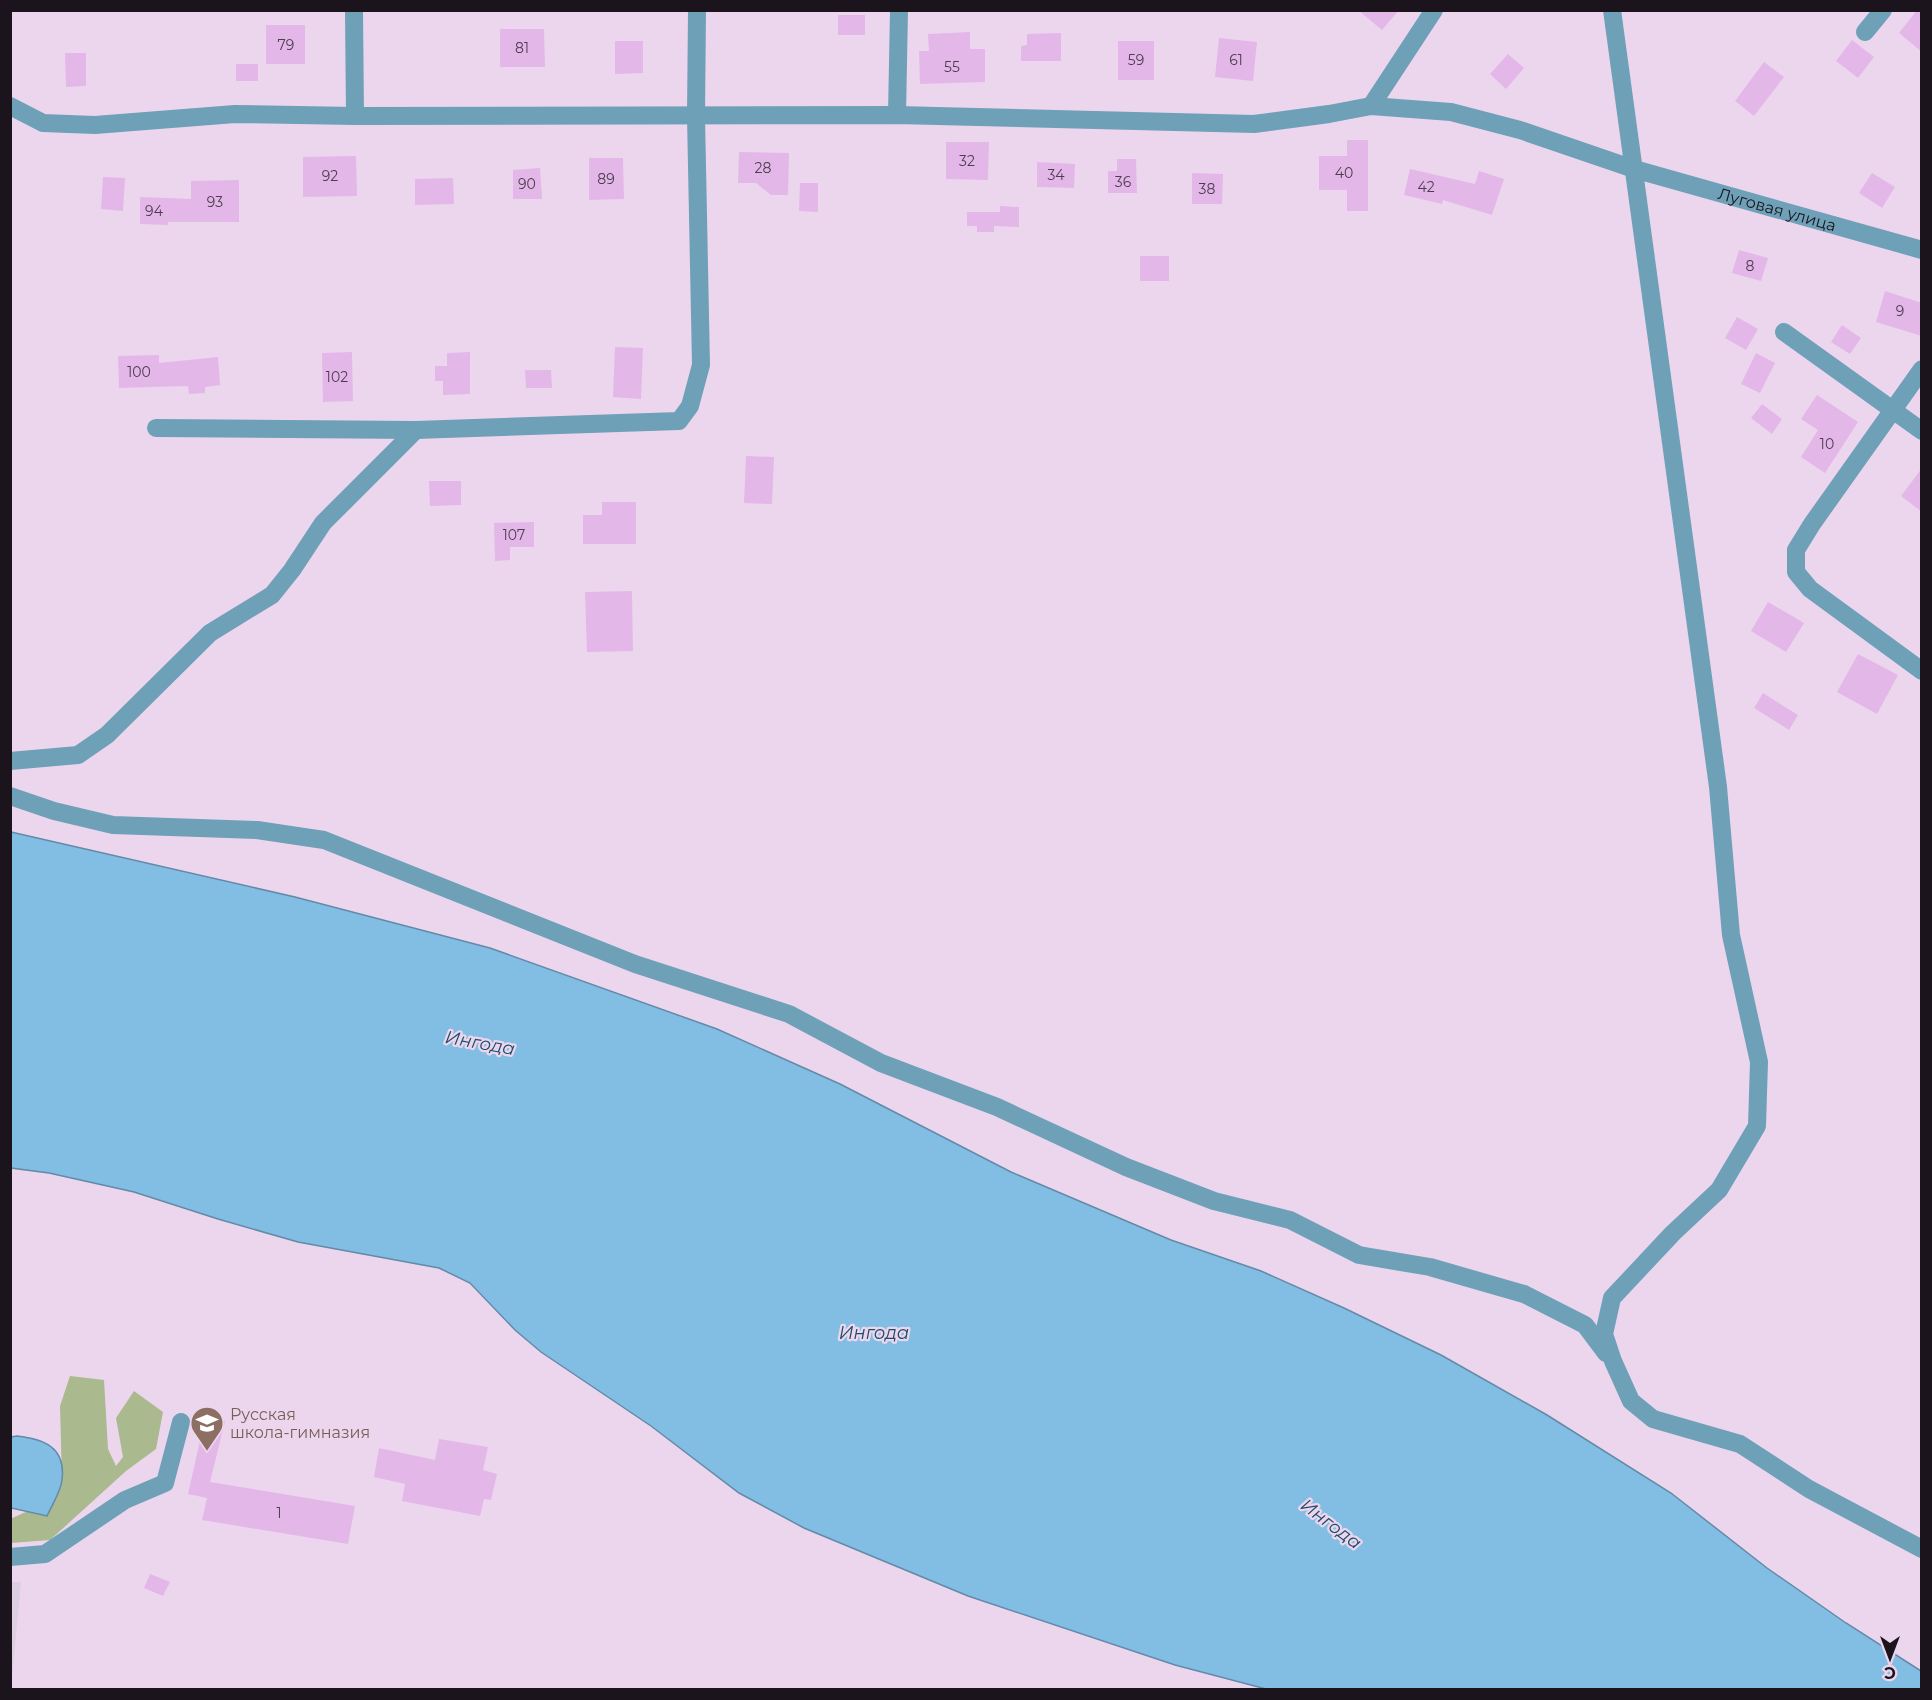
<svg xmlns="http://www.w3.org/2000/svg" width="1932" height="1700" viewBox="0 0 1932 1700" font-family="Montserrat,sans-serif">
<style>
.commercial{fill:#dccfe2}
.green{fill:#aab98e}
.water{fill:#82bde3;stroke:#638aa7;stroke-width:1.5}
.building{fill:#e3b7e8}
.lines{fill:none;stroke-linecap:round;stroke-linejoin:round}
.minor{stroke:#6ea0b8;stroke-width:18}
.labels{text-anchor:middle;stroke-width:4.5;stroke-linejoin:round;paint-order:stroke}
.number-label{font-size:14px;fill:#4d3d4f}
.street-label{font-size:16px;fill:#1b141c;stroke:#ecd6ee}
.education-label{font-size:16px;fill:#785e54;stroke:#ecd6ee;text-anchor:start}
.water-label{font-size:18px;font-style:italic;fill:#1f4d67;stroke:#ecd6ee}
</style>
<rect width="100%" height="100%" fill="#ecd6ee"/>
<path class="commercial" d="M11,1582H21L11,1690L10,1689Z"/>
<path class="green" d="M70,1376L104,1380L108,1449L116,1466L123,1457L116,1418L134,1391L163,1412L156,1449L126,1471L50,1540L11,1543L10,1519L28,1511L47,1516L62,1481L60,1406Z"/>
<path class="water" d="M11,832L295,897L490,948L717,1029L840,1084L1011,1172L1171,1240L1261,1271L1344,1308L1441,1355L1547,1415L1671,1493L1767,1568L1846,1623L1921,1671V1689H1266L1175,1665L968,1596L804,1528L739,1493L651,1426L541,1352L515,1330L470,1283L439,1268L298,1242L218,1219L134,1192L49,1173L11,1168Z
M17,1436C44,1439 66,1447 62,1480C61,1491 52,1505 47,1516L11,1508V1437Z"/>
<path class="building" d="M1358,10H1399L1382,30Z
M1917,10H1922V52L1899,33Z
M838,15H865V35H838Z
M266,25H305V64H266Z
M500,29H544L545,67H500Z
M970,32V49H985V82L920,84L919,51H929L928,34Z
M1061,33V61H1021V46L1027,45V34Z
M1219,38L1257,42L1253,81L1215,77Z
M1852,40L1874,57L1858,78L1836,61Z
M615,41H643V73L615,74Z
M1118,41H1154V80H1118Z
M65,53H86V86L66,87Z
M1508,54L1524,68L1506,89L1490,74Z
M1764,62L1784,77L1754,116L1735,101Z
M236,64H258V81H236Z
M1347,140H1368V211H1347V190H1319V156H1347Z
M946,142H989L988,180L946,179Z
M739,152L789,153L788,195H771L756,183H738Z
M356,156L357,196L303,197V157Z
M589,158H623L624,199L589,200Z
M1117,159H1136L1137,193H1108V171H1117Z
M1037,162L1075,164L1074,188L1037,187Z
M540,168L542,199H513V170Z
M1410,169L1475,184L1479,171L1504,179L1492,215L1443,200L1442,204L1404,195Z
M1192,173L1223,174L1222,204H1192Z
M1872,173L1895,187L1882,208L1859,193Z
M103,177L125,178L123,211L101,209Z
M453,178L454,204L415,205V179Z
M239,180V222H168V225L140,224V197L191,199V181Z
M800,183H818V212L799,211Z
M1000,206L1019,207V227L994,226V232H977V226H967V212H1000Z
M1739,250L1768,258L1761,281L1732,273Z
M1140,256H1169V281H1140Z
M1885,291L1922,303V336L1876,322Z
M1737,317L1758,329L1746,350L1725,338Z
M1842,325L1861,338L1850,354L1831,342Z
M615,347L643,348L641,399L613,397Z
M352,352L353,401L323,402L322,353Z
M470,352V394L443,395V381H435V366H447V353Z
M1756,353L1775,363L1760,393L1741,384Z
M159,355V363L218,357L220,385L205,387V393L189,394L188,386L119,388L118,356Z
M525,370H551L552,388H526Z
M1817,395L1858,422L1825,473L1801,457L1818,430L1801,419Z
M1762,404L1782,419L1772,434L1751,418Z
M746,456L774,457L772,504L744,503Z
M1922,468V512L1901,496Z
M429,481H461V505L430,506Z
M602,502H636V544H583V515H602Z
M534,522V547H510V560L495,561L494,523Z
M632,591L633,651L587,652L585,592Z
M1768,602L1804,623L1786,652L1751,631Z
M1858,654L1898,675L1877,714L1837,692Z
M1763,693L1798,715L1789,730L1754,708Z
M205,1418L225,1421L210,1482L355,1506L348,1544L202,1520L207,1498L188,1494Z
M439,1439L488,1447L483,1470L497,1474L491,1500L484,1499L480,1516L402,1501L405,1484L374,1477L379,1448L435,1460Z
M150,1574L170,1582L163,1596L144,1588Z"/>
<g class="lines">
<g class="minor">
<path d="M354,10L355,116"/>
<path d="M1612,10L1718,787L1731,935L1759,1062L1757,1126L1719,1190L1673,1233L1612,1298L1604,1334L1613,1361L1631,1401L1653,1419L1740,1444L1809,1489L1922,1549"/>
<path d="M1865,32L1883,10"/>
<path id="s1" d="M10,106L43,123L95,125L235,114L355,116L897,115L1254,124L1329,114L1371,106L1451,112L1520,130L1634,169L1922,250"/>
<path d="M1371,106L1434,10"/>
<path d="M897,115L899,10"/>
<path d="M1784,332L1922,431"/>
<path d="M1922,369L1812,524L1796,550V572L1810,589L1922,671"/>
<path d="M156,428L416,430L679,421L690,406L701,365L696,116L697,10"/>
<path d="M10,761L78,755L107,735L210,633L272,595L292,570L323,523L416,430"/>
<path d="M10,796L54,811L113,825L257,830L324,840L635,964L789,1014L881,1063L997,1107L1126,1167L1214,1201L1290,1220L1359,1255L1430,1267L1524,1294L1585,1325L1606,1353"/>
<path d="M10,1557L45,1554L125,1500L165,1483L181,1422"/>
</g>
</g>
<defs>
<g id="school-pin" transform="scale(1.725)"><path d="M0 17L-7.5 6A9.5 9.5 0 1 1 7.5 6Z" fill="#8d6e63" stroke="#ecd6ee"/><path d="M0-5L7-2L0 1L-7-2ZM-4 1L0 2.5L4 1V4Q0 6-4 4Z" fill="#fff"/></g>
</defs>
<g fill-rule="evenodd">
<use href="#school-pin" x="207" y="1423"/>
</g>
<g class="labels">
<g class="number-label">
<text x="286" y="50">79</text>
<text x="522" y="53">81</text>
<text x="1136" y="65">59</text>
<text x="1236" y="65">61</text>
<text x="952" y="72">55</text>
<text x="967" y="166">32</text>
<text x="763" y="173">28</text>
<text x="1344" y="178">40</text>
<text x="1056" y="180">34</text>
<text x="330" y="181">92</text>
<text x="606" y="184">89</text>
<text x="1123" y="187">36</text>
<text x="527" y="189">90</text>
<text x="1426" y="192">42</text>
<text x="1207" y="194">38</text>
<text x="215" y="207">93</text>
<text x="154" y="216">94</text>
<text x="1750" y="271">8</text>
<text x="1900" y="316">9</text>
<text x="139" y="377">100</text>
<text x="337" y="382">102</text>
<text x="1827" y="449">10</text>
<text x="514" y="540">107</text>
<text x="279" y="1518">1</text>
</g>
<g class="street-label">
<text dy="6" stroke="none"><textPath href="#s1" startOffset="1788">Луговая улица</textPath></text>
</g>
<g class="education-label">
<text x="230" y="1420">Русская<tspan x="230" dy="18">школа-гимназия</tspan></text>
</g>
<g class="water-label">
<text transform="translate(480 1043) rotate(10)" y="6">Ингода</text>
<text x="874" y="1339">Ингода</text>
<text transform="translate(1331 1524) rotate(37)" y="6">Ингода</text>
</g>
</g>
<rect width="1932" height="1700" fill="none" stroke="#1b141c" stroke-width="24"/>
<g transform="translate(1890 1658) rotate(180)" stroke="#ecd6ee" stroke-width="4.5" paint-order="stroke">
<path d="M0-4.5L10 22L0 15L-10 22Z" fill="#1b141c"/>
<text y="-9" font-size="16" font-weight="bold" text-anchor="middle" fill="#1b141c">С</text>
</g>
</svg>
